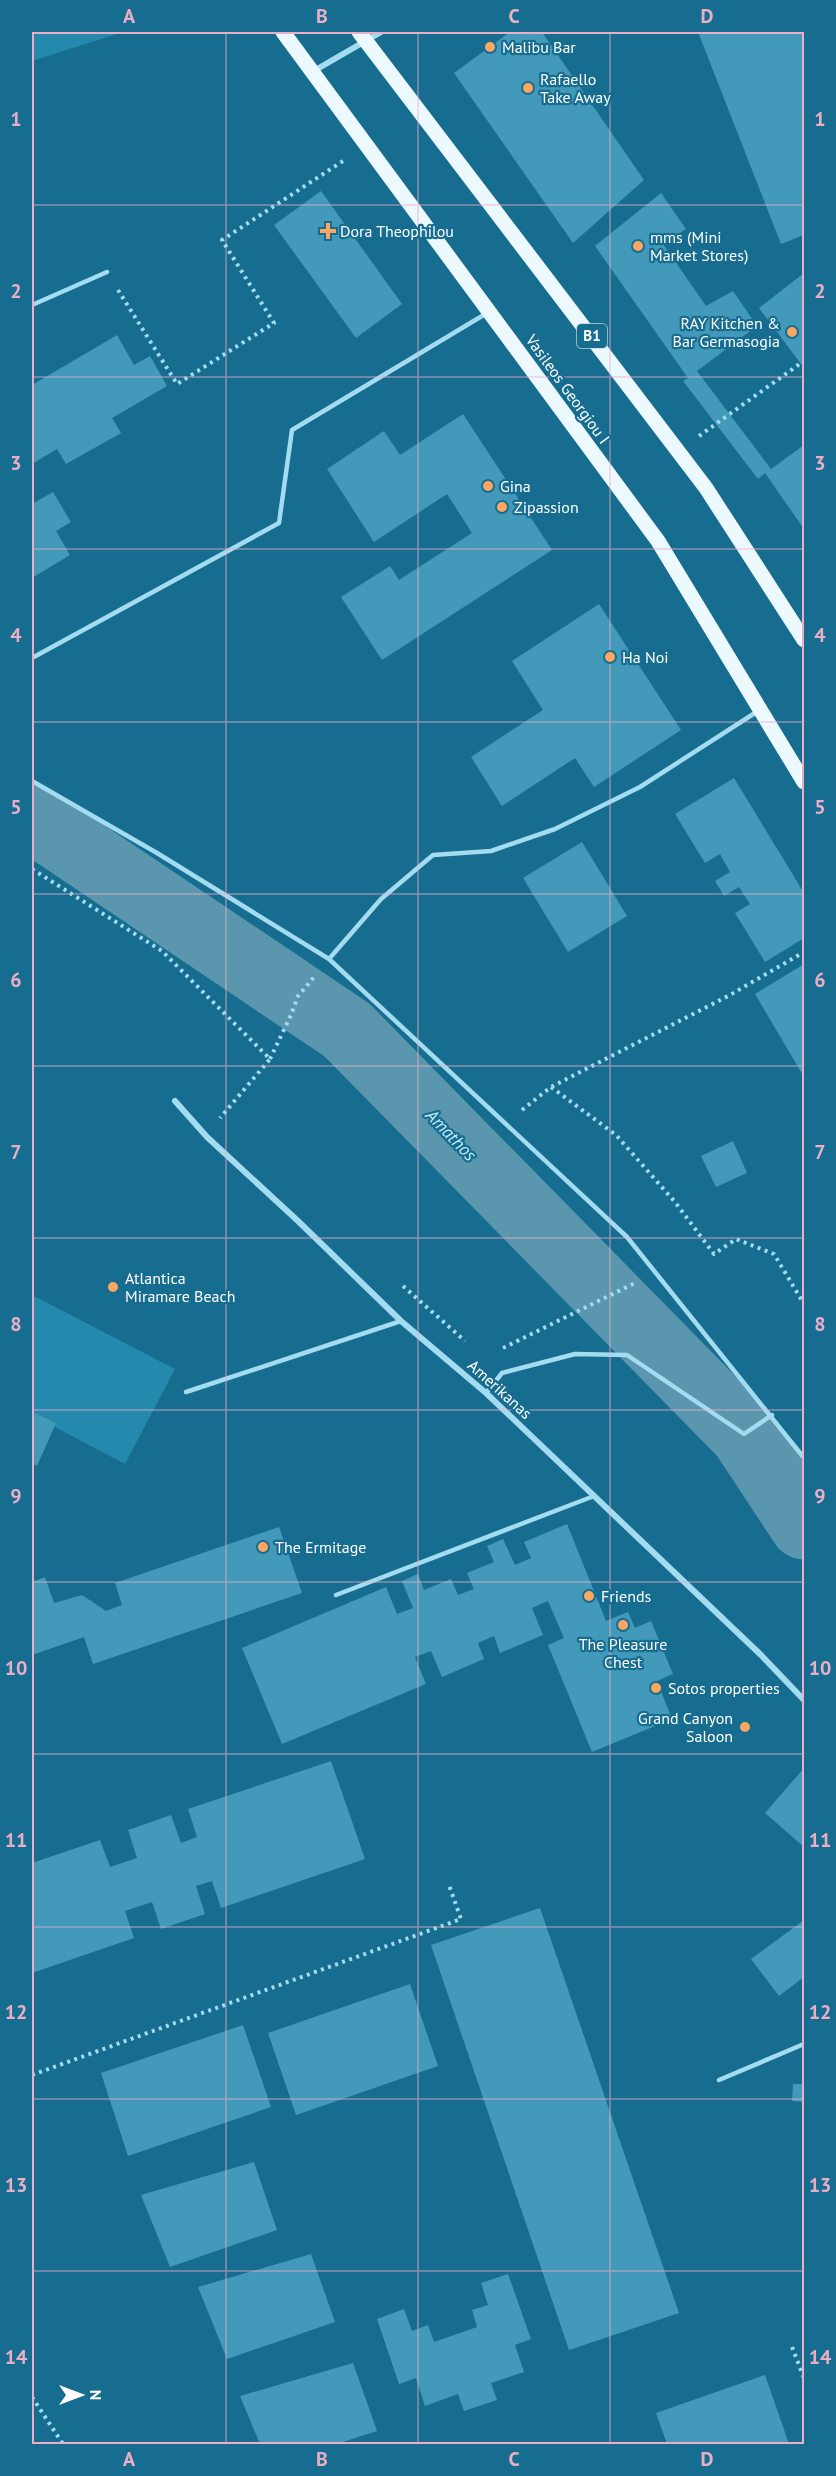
<svg xmlns="http://www.w3.org/2000/svg" width="836" height="2476" viewBox="0 0 836 2476" font-family="'PT Sans',sans-serif">
<style>
.green{fill:#2588ad}
.lines{fill:none;stroke-linecap:round;stroke-linejoin:round}
.river{stroke:#5a97ae;stroke-width:69}
.building{fill:#4399ba}
.path{stroke:#a3dbf0;stroke-width:4;stroke-dasharray:3 4.5;stroke-linecap:butt}
.lane{stroke:#a3dbf0;stroke-width:4.5}
.street{stroke:#a3dbf0;stroke-width:6}
.primary{stroke:#ecf9ff;stroke-width:15}
.grid{fill:none;stroke:#eaaec6;stroke-width:1.5;stroke-opacity:0.55}
.poi-dot{fill:#ffa762;stroke:#166d90;stroke-width:2}
.labels{text-anchor:middle;stroke-width:4.5;stroke-linejoin:round;paint-order:stroke}
.shield{fill:#166d90;stroke:#b9d3de;stroke-width:1.5}
.shield-label{font-size:15px;font-weight:bold;fill:#fff}
.poi-label{font-size:16px;fill:#fff;stroke:#166d90;text-anchor:start}
.street-label{font-size:16px;fill:#fff;stroke:#166d90}
.water-label{font-size:18px;font-style:italic;fill:#c3ebf9;stroke:#166d90}
.neatline{fill:none;stroke:#eaaec6;stroke-width:2}
.grid-label{font-size:20px;text-anchor:middle;font-weight:bold;fill:#eaaec6}
</style>
<rect width="100%" height="100%" fill="#166d90"/>
<path class="green" d="M32,32H123L32,61Z
M32,1295L175,1369L125,1464L32,1415Z"/>
<g class="lines">
<path class="river" d="M32,818L347,1030L744,1434L804,1525"/>
</g>
<path class="building" d="M510,32H542L644,180L573,243L454,73Z
M698,32H804V235L781,244Z
M321,191L402,304L356,338L274,225Z
M661,193L686,229L663,244L706,306L733,291L757,326L697,371L771,469L804,445V529L765,473L758,479L683,381L688,378L595,246Z
M804,273V368L759,308Z
M117,335L134,365L150,356L167,386L112,418L121,433L66,464L57,449L32,464V385Z
M463,414L552,550L382,660L341,597L390,566L399,580L472,533L447,494L374,542L327,469L384,431L400,455Z
M53,492L71,522L56,531L70,555L32,578V504Z
M599,604L681,730L594,787L575,758L502,806L471,757L543,710L512,661Z
M734,778L804,893V938L765,962L735,913L750,904L739,887L724,896L715,881L730,872L720,854L705,863L675,814Z
M582,842L627,916L568,952L523,878Z
M804,964V1077L755,994Z
M733,1141L747,1173L716,1187L701,1156Z
M32,1412L56,1423L37,1466L32,1463Z
M567,1524L606,1621L628,1612L635,1628L651,1621L673,1674L657,1681L672,1719L592,1752L548,1645L564,1638L548,1601L532,1608L543,1635L500,1653L494,1636L478,1643L484,1659L442,1677L431,1651L415,1657L426,1684L282,1744L242,1648L386,1587L397,1614L413,1608L402,1581L418,1574L424,1590L451,1579L458,1595L474,1589L467,1573L494,1562L487,1546L503,1539L515,1565L531,1558L524,1542Z
M279,1527L302,1593L93,1664L84,1637L32,1655V1582L45,1577L54,1603L82,1595L106,1611L122,1605L115,1583Z
M331,1761L365,1859L221,1908L212,1881L196,1886L205,1914L161,1929L152,1902L125,1911L134,1938L32,1973V1863L100,1840L110,1867L137,1858L128,1830L171,1815L181,1843L197,1837L188,1809Z
M804,1768V1847L765,1813Z
M540,1908L679,2313L569,2350L431,1945Z
M804,1920V1977L779,1996L751,1959Z
M410,1984L438,2066L296,2115L268,2033Z
M243,2025L271,2107L128,2156L101,2073Z
M793,2084H804V2102L792,2101Z
M254,2162L277,2230L170,2267L141,2195Z
M311,2254L335,2322L227,2359L198,2287Z
M508,2274L531,2339L515,2345L524,2372L491,2383L497,2400L464,2411L458,2394L425,2406L416,2378L399,2384L377,2319L404,2309L412,2331L428,2325L434,2342L477,2327L472,2310L488,2305L481,2283Z
M353,2363L377,2431L337,2444H260L240,2396Z
M765,2375L789,2444H667L656,2413Z"/>
<g class="lines">
<path class="path" d="M118,290L177,384L274,323L222,240L343,161
M699,436L801,363
M32,869L162,951L270,1059L220,1118
M270,1059L291,1015L298,996L315,976
M551,1087L616,1135L675,1202L714,1254L736,1239L774,1254L804,1304
M522,1110L551,1087L730,995L804,952
M403,1286L465,1341
M503,1348L637,1282
M32,2075L461,1919L449,1885
M792,2347L804,2378
M32,2397L63,2444"/>
<path class="lane" d="M32,305L107,272
M32,658L279,523L292,430L487,313
M32,781L157,853L329,959L627,1237L804,1458
M329,959L381,899L433,855L491,851L555,829L640,787L758,711
M186,1392L401,1321
M486,1393L502,1373L575,1354L627,1355L744,1434L772,1415
M336,1595L594,1496
M719,2080L804,2044"/>
<path class="street" d="M312,72L381,32
M175,1101L207,1137L298,1221L401,1321L486,1393L761,1655L804,1700"/>
<path class="primary" d="M283,32L658,541L804,782
M359,32L706,488L804,640"/>
</g>
<path class="grid" d="M226,32V2444M418,32V2444M610,32V2444M32,205H804M32,377H804M32,549H804M32,722H804M32,894H804M32,1066H804M32,1238H804M32,1410H804M32,1582H804M32,1754H804M32,1927H804M32,2099H804M32,2271H804"/>
<g class="poi-dot">
<circle cx="490" cy="47" r="6"/>
<circle cx="528" cy="88" r="6"/>
<path d="M325 222h6v6h6v6h-6v6h-6v-6h-6v-6h6z"/>
<circle cx="638" cy="246" r="6"/>
<circle cx="792" cy="332" r="6"/>
<circle cx="488" cy="486" r="6"/>
<circle cx="502" cy="507" r="6"/>
<circle cx="610" cy="657" r="6"/>
<circle cx="113" cy="1287" r="6"/>
<circle cx="263" cy="1547" r="6"/>
<circle cx="589" cy="1596" r="6"/>
<circle cx="623" cy="1625" r="6"/>
<circle cx="656" cy="1688" r="6"/>
<circle cx="745" cy="1727" r="6"/>
</g>
<g class="labels">
<rect class="shield" x="577" y="324" width="30" height="24" rx="4.5"/>
<g class="shield-label">
<text x="592" y="341">B1</text>
</g>
<g class="poi-label">
<text x="502" y="53">Malibu Bar</text>
<text x="540" y="85">Rafaello<tspan x="540" dy="18">Take Away</tspan></text>
<text x="340" y="237">Dora Theophilou</text>
<text x="650" y="243">mms (Mini<tspan x="650" dy="18">Market Stores)</tspan></text>
<text x="780" y="329" text-anchor="end">RAY Kitchen &amp;<tspan x="780" dy="18">Bar Germasogia</tspan></text>
<text x="500" y="492">Gina</text>
<text x="514" y="513">Zipassion</text>
<text x="622" y="663">Ha Noi</text>
<text x="125" y="1284">Atlantica<tspan x="125" dy="18">Miramare Beach</tspan></text>
<text x="275" y="1553">The Ermitage</text>
<text x="601" y="1602">Friends</text>
<text x="623" y="1650" text-anchor="middle">The Pleasure<tspan x="623" dy="18">Chest</tspan></text>
<text x="668" y="1694">Sotos properties</text>
<text x="733" y="1724" text-anchor="end">Grand Canyon<tspan x="733" dy="18">Saloon</tspan></text>
</g>
<g class="street-label">
<text transform="translate(568 389) rotate(54)" y="6">Vasileos Georgiou I</text>
<text transform="translate(500 1389) rotate(42)" y="6">Amerikanas</text>
</g>
<g class="water-label">
<text transform="translate(451 1135) rotate(46)" y="6">Amathos</text>
</g>
</g>
<rect width="836" height="2476" fill="none" stroke="#166d90" stroke-width="66"/>
<g transform="translate(81 2395) rotate(90)" stroke="#166d90" stroke-width="4.5" paint-order="stroke">
<path d="M0-4.5L10 22L0 15L-10 22Z" fill="#ffffff"/>
<text y="-9" font-size="16" font-weight="bold" text-anchor="middle" fill="#ffffff">N</text>
</g>
<rect x="33" y="33" width="770" height="2410" class="neatline"/>
<g class="grid-label">
<text x="129" y="23">A</text>
<text x="322" y="23">B</text>
<text x="514" y="23">C</text>
<text x="707" y="23">D</text>
<text x="16" y="126">1</text>
<text x="820" y="126">1</text>
<text x="16" y="298">2</text>
<text x="820" y="298">2</text>
<text x="16" y="470">3</text>
<text x="820" y="470">3</text>
<text x="16" y="642">4</text>
<text x="820" y="642">4</text>
<text x="16" y="814">5</text>
<text x="820" y="814">5</text>
<text x="16" y="987">6</text>
<text x="820" y="987">6</text>
<text x="16" y="1159">7</text>
<text x="820" y="1159">7</text>
<text x="16" y="1331">8</text>
<text x="820" y="1331">8</text>
<text x="16" y="1503">9</text>
<text x="820" y="1503">9</text>
<text x="16" y="1675">10</text>
<text x="820" y="1675">10</text>
<text x="16" y="1847">11</text>
<text x="820" y="1847">11</text>
<text x="16" y="2019">12</text>
<text x="820" y="2019">12</text>
<text x="16" y="2192">13</text>
<text x="820" y="2192">13</text>
<text x="16" y="2364">14</text>
<text x="820" y="2364">14</text>
<text x="129" y="2466">A</text>
<text x="322" y="2466">B</text>
<text x="514" y="2466">C</text>
<text x="707" y="2466">D</text>
</g>
</svg>
